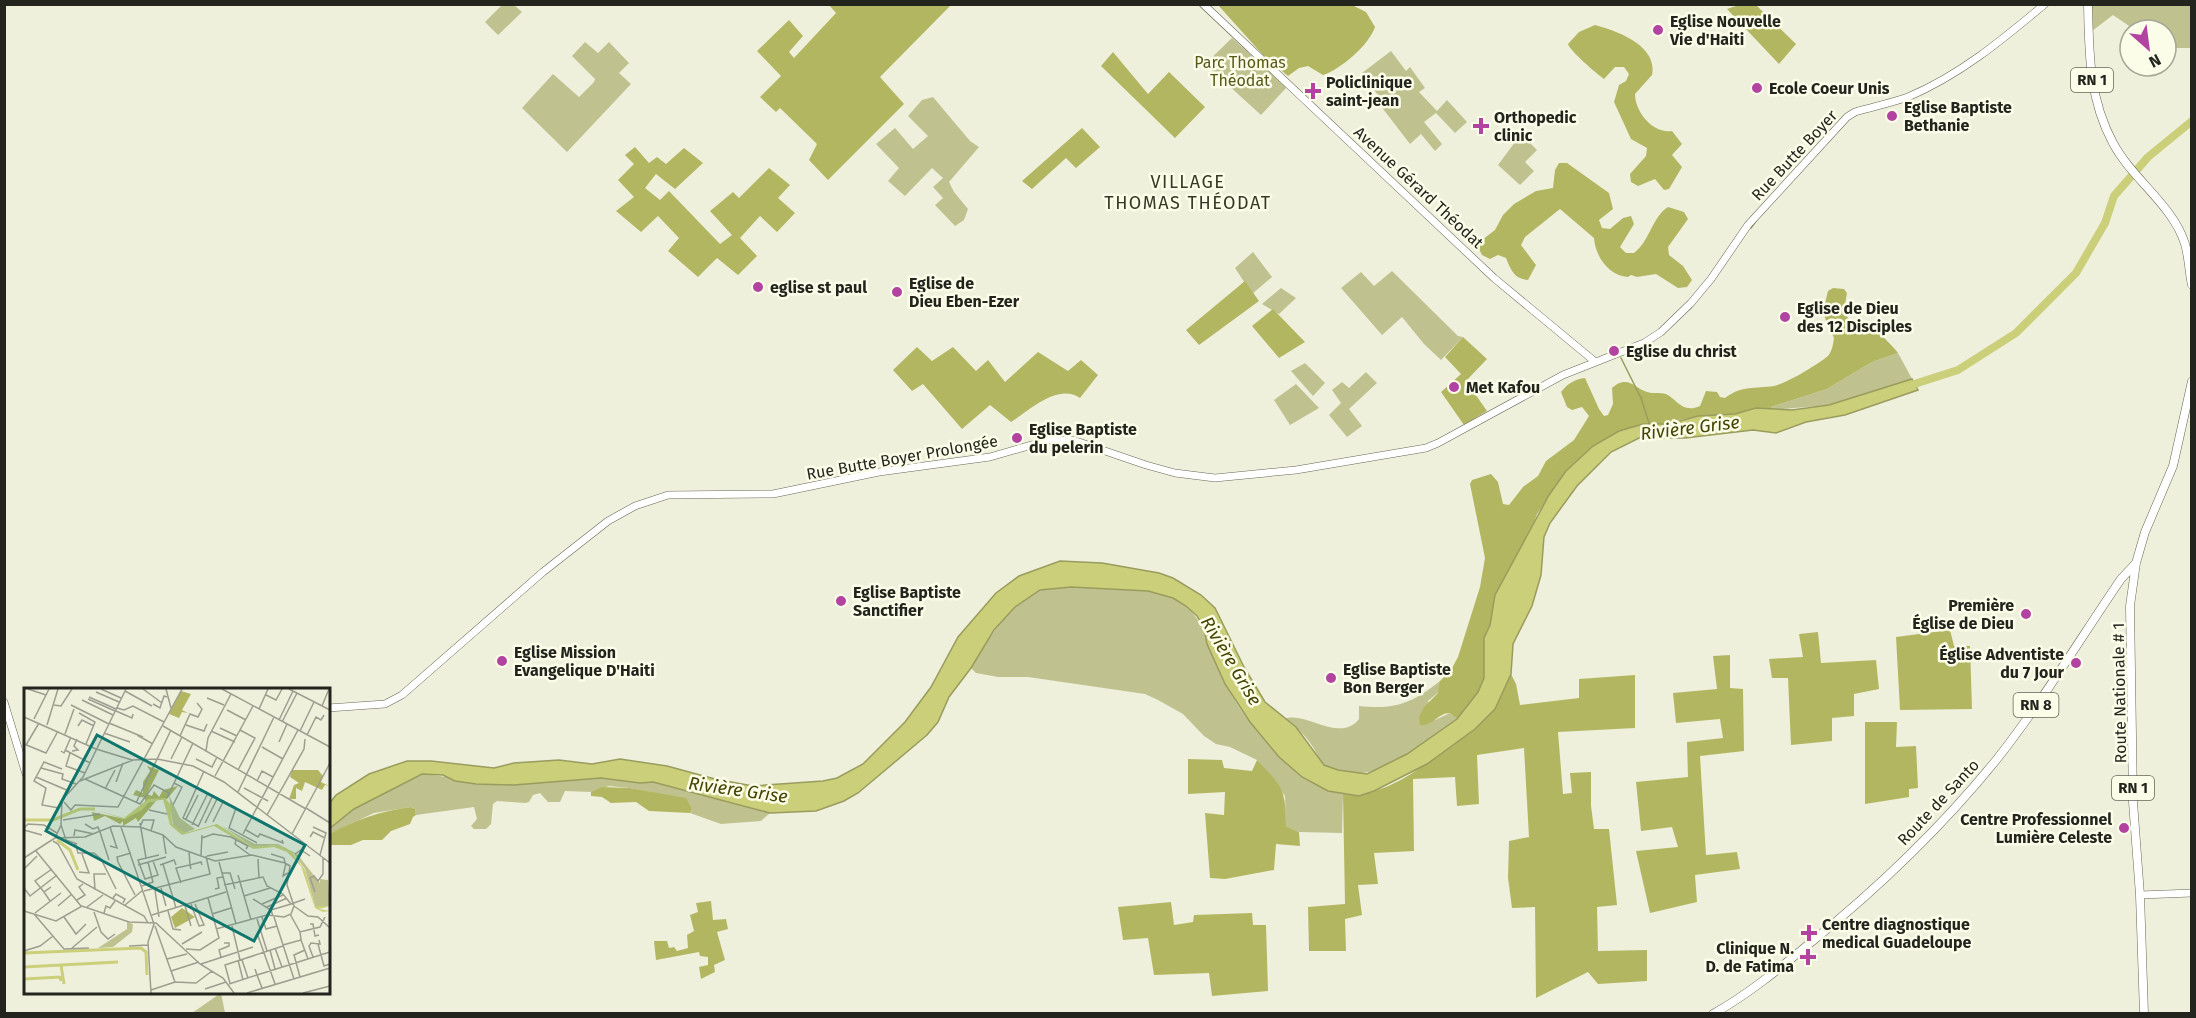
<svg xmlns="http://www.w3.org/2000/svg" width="2196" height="1018" viewBox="0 0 2196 1018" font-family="'Fira Sans',sans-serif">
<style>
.green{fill:#bfc28f}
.forest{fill:#b3b661}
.water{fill:#cbcf79;stroke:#999c5d;stroke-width:1.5}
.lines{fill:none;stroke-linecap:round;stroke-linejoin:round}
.stream{stroke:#999c5d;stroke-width:1.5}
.river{stroke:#cbcf79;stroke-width:8}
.secondary-casing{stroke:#676857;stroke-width:8}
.primary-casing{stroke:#676857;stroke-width:9}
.secondary{stroke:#fff;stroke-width:7}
.primary{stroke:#fff;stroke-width:8}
.poi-dot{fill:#b243a1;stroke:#fbfde9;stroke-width:2}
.labels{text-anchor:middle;stroke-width:5;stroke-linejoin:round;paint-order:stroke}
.shield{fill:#fbfde9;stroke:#64655a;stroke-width:1.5}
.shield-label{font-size:15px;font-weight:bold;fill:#23241d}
.poi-label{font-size:16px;font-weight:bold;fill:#23241d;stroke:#fbfde9;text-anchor:start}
.park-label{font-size:16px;fill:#575819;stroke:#fbfde9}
.street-label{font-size:16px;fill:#23241d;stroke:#fbfde9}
.neighbourhood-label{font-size:18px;letter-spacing:1.5px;fill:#373828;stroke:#fbfde9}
.water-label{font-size:18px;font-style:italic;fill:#434400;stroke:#fbfde9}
.inset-river{fill:none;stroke:#cbcf79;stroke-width:3}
.inset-road{fill:none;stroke:#9d9e90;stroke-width:1.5}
.view{fill:#0f766e;fill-opacity:0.15;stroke:#0f766e;stroke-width:3}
.inset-edge{fill:none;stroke:#23241d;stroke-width:3}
</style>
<rect width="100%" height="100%" fill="#eef0dc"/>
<path class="green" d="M502,5H514L522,12L498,35L485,22Z
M2090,5H2191V48H2166V30H2135L2113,15L2092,31Z
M1232,38L1287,87L1261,115L1205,64Z
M585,42L598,53L609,42L629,63L619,73L631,84L567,152L522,108L553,74L579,97L594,82L595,79L572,56Z
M1391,51L1406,71L1410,67L1425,88L1419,92L1437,111L1447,100L1467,122L1455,133L1436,113L1424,122L1442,144L1435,151L1421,134L1410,144L1380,105V98L1362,73Z
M933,97L970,141L979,147L949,182L954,192L968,209L964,220L955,226L935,205L943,198L933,187L943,178L932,168L905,196L888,181L899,168L876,144L895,128L913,149L928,136L908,116L922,100Z
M1521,134L1537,150L1525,162L1534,171L1520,185L1498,165Z
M1253,252L1272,277L1252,294L1235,268Z
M1392,271L1458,336L1463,337L1441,360L1424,344L1402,317L1382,335L1341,288L1361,272L1374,286Z
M1281,288L1296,298L1279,314L1262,304Z
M1898,353L1912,379L1829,405L1771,410V407L1827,389L1872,362Z
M1305,363L1325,383L1313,396L1291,371Z
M1366,372L1377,383L1349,409L1362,426L1347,437L1329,415L1341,403L1332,390L1342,382L1349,388Z
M1296,384L1319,408L1290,425L1274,400Z
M1071,587C1103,589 1144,583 1174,598C1206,614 1209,652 1224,681C1245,724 1295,783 1343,794L1342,833L1299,832L1286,826L1285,796L1257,760L1230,747L1216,744L1204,736L1183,714L1158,700L1145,694L1028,677H998L976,673L971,668C986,644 1012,596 1042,590C1051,588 1061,588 1071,587Z
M1440,681L1441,690L1428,701L1435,720L1450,713L1457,719C1422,744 1371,792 1326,766C1319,762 1317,753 1313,747C1305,735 1296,726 1284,719C1306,710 1339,744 1359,719V706C1396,710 1412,703 1440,681Z
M422,774C453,776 479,787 512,785C540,783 570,778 598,778C617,778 634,784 653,782L770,813L761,821L721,824L690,813L692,809L651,792L630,788L609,786L591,792L565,791L560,802H548L540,793L533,795L529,802L525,803L497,801L493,804L491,824L486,829H474L471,826L477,819L474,807L416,815L415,809L411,807L374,813L329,834V829L354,809Z
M221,993L225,1013H192Z"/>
<path class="forest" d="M829,5H951L880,77L904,104L828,180L809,160L817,144L780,108L776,112L760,97L781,76L757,51L789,20L803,36L789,52L794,58L836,13Z
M1218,5H1352L1366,12L1375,27C1369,45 1341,69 1323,75L1308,66L1299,68L1288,76L1263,55Z
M1739,5H1756L1796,44L1779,64L1727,9Z
M1595,25C1618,31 1658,46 1652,75L1635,94C1635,112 1653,134 1672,131L1682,144L1672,155L1682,167L1669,189L1664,190L1655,179L1638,186L1631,182L1630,174L1646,156L1647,148L1631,139L1614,102L1619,85L1626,81L1629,74L1624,67H1615L1604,79C1596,73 1570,51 1568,44L1579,32Z
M1113,52L1148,94L1169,72L1205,107L1175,138L1101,66Z
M1082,128L1100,147L1076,168L1066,158L1032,189L1022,181Z
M635,147L649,163L657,157L666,164L684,148L703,163L675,189L656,174L645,188L660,200L669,191L720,244L732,235L710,211L733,192L739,198L769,168L790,185L778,198L795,213L777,232L760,216L740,238L757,256L738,275L717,258L698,277L668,251L679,238L658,216L641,232L616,211L634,197L618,180L634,164L625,155Z
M1559,163H1567L1609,193L1613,209L1599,220L1602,228L1610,229L1623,218L1631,216L1634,224L1620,247L1626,253H1634C1650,241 1652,217 1668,207L1684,212L1688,219L1668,247L1669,255L1683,266L1692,280L1687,287L1678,288L1656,274L1637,277L1631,275L1628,277C1608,276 1595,255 1594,238L1560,209L1525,237L1521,245L1536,265L1528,280C1514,279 1511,270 1506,258L1498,255L1490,259L1482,255L1478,247L1482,240L1495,230L1503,215L1514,204L1536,191L1553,188L1555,170Z
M1245,281L1259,301L1199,345L1186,330Z
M1833,288L1844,289L1847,293L1844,310L1849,320C1855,324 1860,322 1867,324C1872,325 1895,348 1898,353L1872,362L1827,389L1771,407V410L1756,408L1735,414L1698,416L1662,424L1593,446L1571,466L1537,514L1532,528L1495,595L1490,625L1484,638V678L1479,692L1457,719L1450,713C1438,713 1433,726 1420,725L1419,717L1424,707L1438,693L1440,681L1451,670L1458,657L1480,587L1485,558L1470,484L1472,480L1491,474L1498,482L1503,504L1509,505L1523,487L1538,476L1546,461L1574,440L1589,416L1582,407L1572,410L1567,407L1561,392C1567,384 1575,379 1585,378L1599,409L1604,416L1608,415L1613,404L1612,388C1628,374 1635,389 1647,392C1653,394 1660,392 1666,394C1677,399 1682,414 1700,406L1706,391L1717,392L1720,397L1725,398C1742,385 1755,389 1774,386C1787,383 1817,365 1828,356C1832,351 1833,345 1834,338C1824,314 1821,319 1828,291Z
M1273,309L1305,342L1279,358L1252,326Z
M1463,337L1487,359L1466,381L1487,411L1464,425L1441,392L1461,374L1445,357Z
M917,347L932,361L953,347L976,371L988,360L1005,382L1038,352L1068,371L1081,360L1098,375L1080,398C1058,383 1030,410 1011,422L990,405L962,429L923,384L912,391L893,370Z
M1950,630L1954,646H1970L1972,709L1900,710L1896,637Z
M1818,632L1821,663L1876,660L1879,689L1854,694V716L1832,718V741L1791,745L1788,678H1772L1769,659L1803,657L1799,634Z
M1730,655V688L1743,689L1744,751L1700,756L1706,855L1737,852L1740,869L1695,875L1697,902L1650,913L1636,851L1678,847L1672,827L1641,831L1636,782L1688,777L1687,742L1723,738L1720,719L1676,723L1673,693L1717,689L1713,656Z
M1511,674L1516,684L1520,705L1579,698V679L1635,675V728L1558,732L1563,794L1572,793L1570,773L1591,772V806L1594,829H1609L1617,905L1597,907L1598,951L1647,950V981L1598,984L1588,972L1536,998L1535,907L1512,908L1508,878L1509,841L1529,837L1524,748L1477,755L1479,804L1457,806L1455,777L1413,779L1414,851L1374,853L1378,884L1358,885L1362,915L1345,919L1346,951H1309L1308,907L1345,904L1343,794C1405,800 1464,729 1504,690Z
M1865,722H1897L1896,747L1916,746L1918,788L1909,789V797L1865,804Z
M1188,759L1222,760L1224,768L1252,771L1257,760C1282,786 1286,789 1286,826L1299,832L1300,846L1276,844L1274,870L1225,879L1210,878L1205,813L1224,815L1225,792L1188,794Z
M602,787L630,788L686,798L692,809L690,813L649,811L636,802L611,803L602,797L591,796V792Z
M411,807L415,809L416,815L413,817L410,824L391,831L382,840H363L351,845H329V834C356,820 380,811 411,807Z
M711,901L713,920L726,919L728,929L717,932L725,960L714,965L715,972L701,979L699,967L708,965V957L700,956L699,952L656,960L654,941H667L669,948L674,947L677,951L688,948L687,935L694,931L690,915L698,912L696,903Z
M1171,902L1174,925L1193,922L1194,915L1252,913L1253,925H1266L1268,991L1212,996L1209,973L1154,975L1148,938L1123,940L1118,907Z"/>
<path class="water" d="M1912,379L1918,390L1845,415L1806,422L1776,433L1753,430L1685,438H1639L1611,452L1577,486L1550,523L1544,537L1541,575L1532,606L1513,644L1511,674L1495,709L1475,729L1427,764L1374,791L1359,796L1328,791L1302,777L1279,757L1250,722L1225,684L1207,644L1204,629L1197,616L1186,606L1173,598L1148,591L1071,587L1040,590L1015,607L994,630L971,668L949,697L938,722L927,735L858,793L844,801L816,811L770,813L653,782L640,783L601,778L514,785L476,784L455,781L443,775L422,774L354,809L329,829V804L336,795L369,774L407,761H431L494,768L514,763L559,760L592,764L620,759L667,766L715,779L753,786L823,781L837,778L863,764L905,722L931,687L958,637L996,593L1019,576L1060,561L1102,563L1159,573L1173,578L1201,595L1215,608L1244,667L1265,702L1296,727L1324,765L1338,770L1367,774L1407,754L1457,719L1478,692L1484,678V638L1490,625L1495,595L1549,495L1566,471L1593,446L1619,431L1643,424H1669L1698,416L1735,414L1756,408L1792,410L1829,405Z"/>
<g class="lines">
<path class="stream" d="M1198,4L1248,51
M1751,228L1756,221
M1686,312L1691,308
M1621,358L1641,398L1649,423"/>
<path class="river" d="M1905,387L1958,370L2016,333L2076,273L2105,223L2114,196L2148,157L2192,121"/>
<g class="secondary-casing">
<path id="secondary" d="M1203,4L1494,278L1593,360
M4,702L26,774
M328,708L385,704L402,695L543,572L608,521L635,506L668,495L773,494L879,472L990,457L1049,440H1073L1146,465L1175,473L1215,478L1296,470L1426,448L1438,443L1563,375L1644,343L1661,332L1691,303L1711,279L1748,225L1847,117L1855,112C1872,107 1891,103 1908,97C1960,75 2002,40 2045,4
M2140,895L2192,893"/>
</g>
<g class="primary-casing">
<path id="primary" d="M2088,4C2089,53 2089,99 2113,143C2132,179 2173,205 2185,244C2189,257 2189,272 2192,285
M1713,1014C1747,995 1779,969 1809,944C1877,889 1942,827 1997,759C2042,702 2080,639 2121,579L2136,563
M2144,1014L2140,895L2133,802L2130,606L2136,563L2145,532L2173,466L2192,381"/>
</g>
<use href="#secondary" class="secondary"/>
<use href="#primary" class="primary"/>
</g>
<g class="poi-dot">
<circle cx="1658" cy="30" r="6"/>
<circle cx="1757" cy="88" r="6"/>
<path d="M1310 82h6v6h6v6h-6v6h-6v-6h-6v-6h6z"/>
<circle cx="1892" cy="116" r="6"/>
<path d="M1478 117h6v6h6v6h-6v6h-6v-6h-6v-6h6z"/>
<circle cx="758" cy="287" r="6"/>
<circle cx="897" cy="292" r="6"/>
<circle cx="1785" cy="317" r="6"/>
<circle cx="1614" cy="351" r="6"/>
<circle cx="1454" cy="387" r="6"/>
<circle cx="1017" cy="438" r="6"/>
<circle cx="841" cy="601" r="6"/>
<circle cx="2026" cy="614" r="6"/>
<circle cx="502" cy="661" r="6"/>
<circle cx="2076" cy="663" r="6"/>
<circle cx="1331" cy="678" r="6"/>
<circle cx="2124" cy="828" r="6"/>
<path d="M1806 924h6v6h6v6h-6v6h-6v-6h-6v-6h6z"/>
<path d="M1805 948h6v6h6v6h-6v6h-6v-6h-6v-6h6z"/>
</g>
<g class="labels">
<g class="shield">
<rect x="2071" y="68" width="42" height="24" rx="4.5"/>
<rect x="2013.5" y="693" width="45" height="24" rx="4.5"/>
<rect x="2112" y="776" width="42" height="24" rx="4.5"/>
</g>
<g class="shield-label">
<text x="2092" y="85">RN 1</text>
<text x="2036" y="710">RN 8</text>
<text x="2133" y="793">RN 1</text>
</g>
<g class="poi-label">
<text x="1670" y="27">Eglise Nouvelle<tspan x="1670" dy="18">Vie d'Haiti</tspan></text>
<text x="1326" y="88">Policlinique<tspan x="1326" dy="18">saint-jean</tspan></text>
<text x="1769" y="94">Ecole Coeur Unis</text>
<text x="1904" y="113">Eglise Baptiste<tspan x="1904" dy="18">Bethanie</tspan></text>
<text x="1494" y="123">Orthopedic<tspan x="1494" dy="18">clinic</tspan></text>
<text x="909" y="289">Eglise de<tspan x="909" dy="18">Dieu Eben-Ezer</tspan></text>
<text x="770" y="293">eglise st paul</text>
<text x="1797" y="314">Eglise de Dieu<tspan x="1797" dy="18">des 12 Disciples</tspan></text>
<text x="1626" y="357">Eglise du christ</text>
<text x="1466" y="393">Met Kafou</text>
<text x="1029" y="435">Eglise Baptiste<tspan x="1029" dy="18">du pelerin</tspan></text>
<text x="853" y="598">Eglise Baptiste<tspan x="853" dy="18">Sanctifier</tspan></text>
<text x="2014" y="611" text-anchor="end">Première<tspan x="2014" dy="18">Église de Dieu</tspan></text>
<text x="514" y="658">Eglise Mission<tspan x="514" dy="18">Evangelique D'Haiti</tspan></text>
<text x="2064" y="660" text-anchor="end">Église Adventiste<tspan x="2064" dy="18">du 7 Jour</tspan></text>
<text x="1343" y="675">Eglise Baptiste<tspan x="1343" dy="18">Bon Berger</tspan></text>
<text x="2112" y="825" text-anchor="end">Centre Professionnel<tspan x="2112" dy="18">Lumière Celeste</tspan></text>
<text x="1822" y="930">Centre diagnostique<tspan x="1822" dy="18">medical Guadeloupe</tspan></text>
<text x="1794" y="954" text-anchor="end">Clinique N.<tspan x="1794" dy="18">D. de Fatima</tspan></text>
</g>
<g class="park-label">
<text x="1240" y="68">Parc Thomas<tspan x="1240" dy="18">Théodat</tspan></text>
</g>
<g class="street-label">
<text transform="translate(1794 155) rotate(-47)" y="6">Rue Butte Boyer</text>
<text transform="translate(1419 187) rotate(43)" y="6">Avenue Gérard Théodat</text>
<text transform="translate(902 457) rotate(-10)" y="6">Rue Butte Boyer Prolongée</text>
<text transform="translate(2119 693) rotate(-91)" y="6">Route Nationale # 1</text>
<text transform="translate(1938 802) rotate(-47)" y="6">Route de Santo</text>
</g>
<g class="neighbourhood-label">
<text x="1188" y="188">VILLAGE<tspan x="1188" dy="21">THOMAS THÉODAT</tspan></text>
</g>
<g class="water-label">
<text transform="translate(1690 428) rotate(-7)" y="6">Rivière Grise</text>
<text transform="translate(1231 661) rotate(59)" y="6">Rivière Grise</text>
<text transform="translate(738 790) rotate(8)" y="6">Rivière Grise</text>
</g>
</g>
<g transform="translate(24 688)">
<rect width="306" height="306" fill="#eef0dc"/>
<path d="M145,107L156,130L171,141L161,145L149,138ZM198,138L231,156H254L273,166L296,195V191L304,192L306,218H291L281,181L269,165L253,157L229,159ZM103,234L109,236L108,244L89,259L74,260L103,241Z" fill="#bfc28f"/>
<path d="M157,3L167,6L158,22L164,25L158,24L155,30L145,26ZM123,78L135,82L123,106L128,108L130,103L135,109L139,102L154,98L143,111L121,114V110L109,107L112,102L119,105V94L126,83ZM268,82H294L299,88L297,94L305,98L301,97L298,102L281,94L278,103L272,100V111H265L270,97L275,95L266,89ZM132,113L114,134L112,130L99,138V133L96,136L81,128L70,133L68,124L101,131L125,114ZM158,220L171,229L151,240L147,229Z" fill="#b3b661"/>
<path d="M141,110L147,117L148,136L161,145L193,136L229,159L253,157L267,163L281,182L291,218H306L295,221L306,223L299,224L291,220L277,178L263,164L250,159L229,161L190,138L158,147L146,137L139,111L125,114L118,122L101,131L68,121L100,130L124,111Z" fill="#cbcf79"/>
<path class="inset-river" d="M0,132H29L56,121H71M33,152L46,162L54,182M0,265L117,260L122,264L123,287M37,277L40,296M0,279L94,274M0,291L36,289L37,293"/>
<path class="inset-road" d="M4,1L22,7M77,1L97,10M119,1L138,15M142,1L147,20M198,1L306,59M265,1L306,22M101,3L128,18M72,4L95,14M242,7L252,12L258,1M65,9L92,21M183,10L200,17M64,11L91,23M58,12L89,27M129,16L136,20L140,8L143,9M30,17L37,18L48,1M47,17L85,36M298,18L305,1M93,20L100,22L109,18L140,34M235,21L244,1M203,22L222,32M92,23L108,30L109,26M55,25L71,34L62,56M0,29L72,61M10,31L25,1M255,32L269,3M258,34L273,5M85,35L119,49M23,37L34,1M162,37L180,43L183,36M54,38L58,32L70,38M139,38L282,121M196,40L213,48M187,43L211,54M276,43L290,14M80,45L106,54M41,46L50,21M113,47L129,56M283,47L292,29L297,32L300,27M156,48L166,26L174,29L178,21L173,15M255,54L263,36M0,56L22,65L34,43M2,57L15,35M238,59L259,71M72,61L108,72M41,62L66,75M37,63L40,65L47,49M48,63L54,62L50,58L53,51M182,63L184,50L207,6M46,65L42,78L61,85M147,71L158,49M172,71L188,79L193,69M17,80L39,86L38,91L52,96M214,82L231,50L216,42M191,88L229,18M12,89L45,103M153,89L212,120M61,91L116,116L130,97L145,105M56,93L109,72L133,71L169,78L200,94L306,175M233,93L238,83L249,89M92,94L99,75M220,100L244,113M81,101L91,82M214,104L250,29M143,110L169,55M40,114L47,122L51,117L94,119L158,1M112,115L147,42M149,117L158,99L150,95M35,120L18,117L22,100L10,93L20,74L38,81M212,120L205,140L233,155M282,120L306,135M125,122L143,126M243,127L280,61L281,51M162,131L174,107M39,132L76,126M189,134L200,112M116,135L122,170M181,135L194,109M61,136L69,141L74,139L76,144M37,137L42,152L53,156M117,137L119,132H130L127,143M168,137L184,105M174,138L159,130L180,83M86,139L93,160L86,158M97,139L130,236L124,254L127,305M174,139L189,107M289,139L302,145L296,167M0,140L4,136L20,137L33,145M0,142L18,147M222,142L234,149L236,146L259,155L258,152M76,144L85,172M219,146L274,42M268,146L306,75M139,147L142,166M50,148L51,142L70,146M286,149L289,144L301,150M31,150L61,149L89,138L116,139L139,147L152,159L191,173L228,167L261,175L266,178L263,197L270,218M178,150L189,146L207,149L224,158L222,161M212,152L211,156L226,167M29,153L34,156L53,191L120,228L124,235M51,155L54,165H70L77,171L92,201M12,163L57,218M247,166L260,170L261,175M271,166L277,162L286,168M177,167L178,147M183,168L204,164M0,170L31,150L37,137L38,112L59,89L102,1M234,171L235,190M129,173L134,187L121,191L114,172L135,167M94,174L111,207M94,174L93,169L107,165M195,174L212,236M262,175L259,188L264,185M139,176L152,220M114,177L142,169M136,177L150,172L152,177M0,181L13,168M167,181L166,177L177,174L178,177M55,184L65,185L58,166M198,185H206L211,201M214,187L227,232M157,195L152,180L166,177L165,163M200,197L239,189L243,198L259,206L267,216L281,211M118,198L129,194L124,174M0,200L6,208L33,187M137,200L142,218M191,201L195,200L193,190L199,189M71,202L70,186H82M131,202L135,229M120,203L186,186L182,168M20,204L11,193L28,181M291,204L286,190L290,188L294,193L299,186V170M220,208L246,200M89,210L92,206L101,211L99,215M229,211L247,222L249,228M53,212L61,207L55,199L59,196M26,213L20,204L27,199M167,216L175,238L180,237L171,216M238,216L259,207M101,217L119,202M34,218L48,206M161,218L167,238M270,218L284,228L294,229L306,240M63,219L79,207M243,219L263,210M247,222L267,216M0,223L32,233L58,218L105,234L132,235L176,276L199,290L210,305M144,223L149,241L157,242M70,224L77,244L84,251L91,246M11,225L37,205M80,225L82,218L86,220L91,213M10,226L40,261L65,260M188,226L207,220M266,226L276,244L296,239L301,229M128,227L202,204M40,229L52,246L62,236M238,229L242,241L253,238M250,229L270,291M233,231L243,263M286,236H289L291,248L295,247M131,238L151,294M208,238L216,272M192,241L243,227L260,229L267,226L270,218M233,245L251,296M277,252L284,271M158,256L178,244M294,256L300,278L306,276M259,257L277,252L276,244M105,258L124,257M48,260L73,239M251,260L258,279M162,261L176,262L195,250L184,210M246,262L251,281M0,263L16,258L29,248M197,269L195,262L205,258V255H200M289,269L285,258L287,255L296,256L295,252M143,271L163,266M214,272L219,292M218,272L224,290M177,276L229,259M231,281L233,287L306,264M147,283L175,274M276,289L270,267L281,262M206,295L201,277L259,258M205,296L233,287L238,300M181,301L202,294M127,302L151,294L172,295L188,283M223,305L306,280M279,305L306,298"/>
<path class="view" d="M73,47L281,157L230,253L22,143Z"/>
<rect width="306" height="306" class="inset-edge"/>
</g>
<rect width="2196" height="1018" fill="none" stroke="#23241d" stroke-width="12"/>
<g transform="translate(2148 48) rotate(152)"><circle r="28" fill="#fbfde9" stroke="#a5a697" stroke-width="1.5"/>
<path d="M0-4.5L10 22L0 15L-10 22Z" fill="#b243a1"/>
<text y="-9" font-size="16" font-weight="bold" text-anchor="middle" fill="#23241d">N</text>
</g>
</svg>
